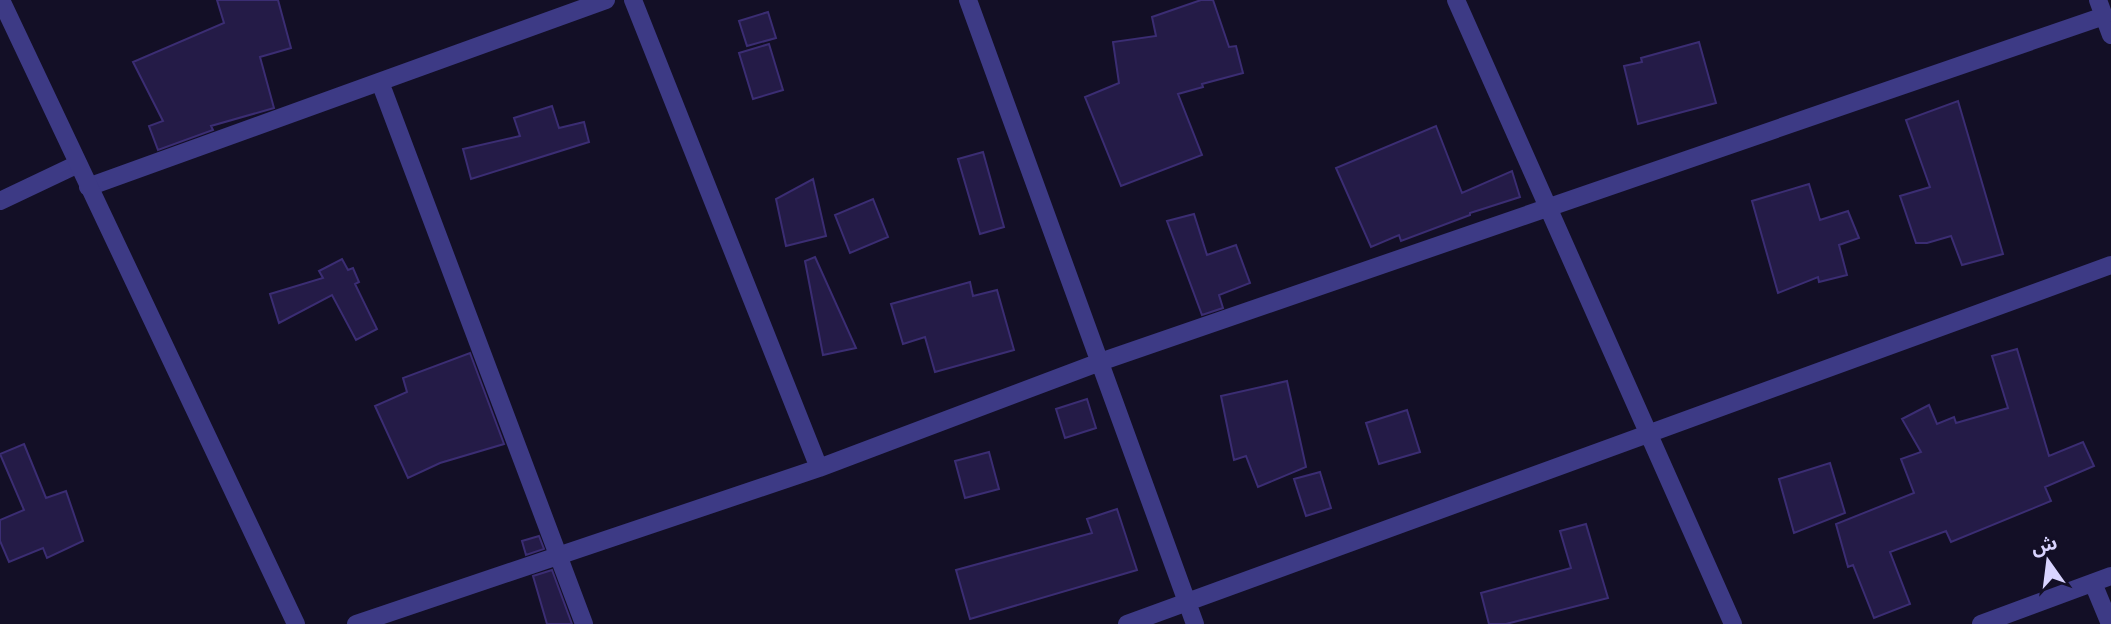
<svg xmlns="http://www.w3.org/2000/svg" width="2111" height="624" viewBox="0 0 2111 624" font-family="Manrope,'Noto Sans Arabic',sans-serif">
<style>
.building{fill:#241b47;stroke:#3b2d73;stroke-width:2}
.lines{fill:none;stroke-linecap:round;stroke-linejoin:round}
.minor{stroke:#3d3a85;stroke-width:18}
.tertiary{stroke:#3d3a85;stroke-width:18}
</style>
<rect width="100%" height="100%" fill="#130f26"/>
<path class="building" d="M217,0H278L291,48L260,57L274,108L211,126L213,130L158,150L149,126L163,121L133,62L224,23Z
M1201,0H1213L1229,47L1236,46L1243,73L1202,84L1203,87L1178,94L1202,155L1121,186L1085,97L1119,83L1113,42L1156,36L1152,17Z
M768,12L776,38L747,46L739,21Z
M1699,42L1716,103L1638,124L1624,66L1642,62L1641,58Z
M769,44L783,90L753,99L739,53Z
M1958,101L2003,254L1962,265L1951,236L1927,243H1916L1900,196L1930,187L1906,120Z
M552,106L559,128L584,122L589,142L471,179L463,149L520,136L514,118Z
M1436,126L1462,193L1512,171L1520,197L1470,213V215L1401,241L1399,235L1371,247L1336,168Z
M983,152L1004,227L980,234L958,159Z
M813,179L826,236L786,246L776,199Z
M1809,184L1820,220L1848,211L1859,238L1839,245L1847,275L1819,282L1818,277L1778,293L1752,201Z
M873,199L888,237L850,253L835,215Z
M1194,214L1207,255L1236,245L1250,283L1219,295L1223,308L1202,315L1167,221Z
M815,257L856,348L823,355L805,261Z
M342,259L348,270L353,268L359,282L355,284L377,329L356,340L332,295L279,323L270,294L323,278L319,271Z
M970,282L973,296L997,290L1014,350L935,372L925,337L903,344L891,304Z
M2017,349L2049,456L2083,442L2094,466L2045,487L2051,501L1951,542L1946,531L1890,552L1910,604L1874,618L1853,565L1848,567L1836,524L1914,493L1901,459L1921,452L1902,419L1929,405L1937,424L1954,417L1956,423L2008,408L1992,356Z
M470,353L504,444L440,463L408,478L375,406L407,392L403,378Z
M1287,381L1306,467L1258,487L1246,456L1234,460L1221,396Z
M1087,399L1096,428L1065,438L1056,409Z
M1407,410L1420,452L1379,464L1366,423Z
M24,444L46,498L66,491L83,541L47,558L43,548L9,562L0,541V520L24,510L0,454Z
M989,452L999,489L965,498L955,461Z
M1830,463L1845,513L1794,533L1779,479Z
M1320,472L1331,508L1306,516L1294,479Z
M1117,509L1137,570L970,619L956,570L1092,533L1087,519Z
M1586,524L1608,598L1506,624H1489L1481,593L1571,568L1560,531Z
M539,536L544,549L526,555L522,541Z
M552,570L572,624H547L533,576Z"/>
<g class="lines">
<path class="minor" d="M633,0L819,468
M968,0L1195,624
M1456,0L1733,624
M2098,0L2111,35
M380,82L584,624
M88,187L606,0
M0,201L78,164
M2093,583L2110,624
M356,624L819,468L1100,362L2104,16
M1127,624L2111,265
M1981,624L2111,576"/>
<path class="tertiary" d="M1,0L296,624"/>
</g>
<g transform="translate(2048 561) rotate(346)" stroke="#130f26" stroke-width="5" paint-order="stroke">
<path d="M0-5L12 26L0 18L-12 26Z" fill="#d9d4ff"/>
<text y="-10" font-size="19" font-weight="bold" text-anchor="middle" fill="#d9d4ff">ش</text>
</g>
</svg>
